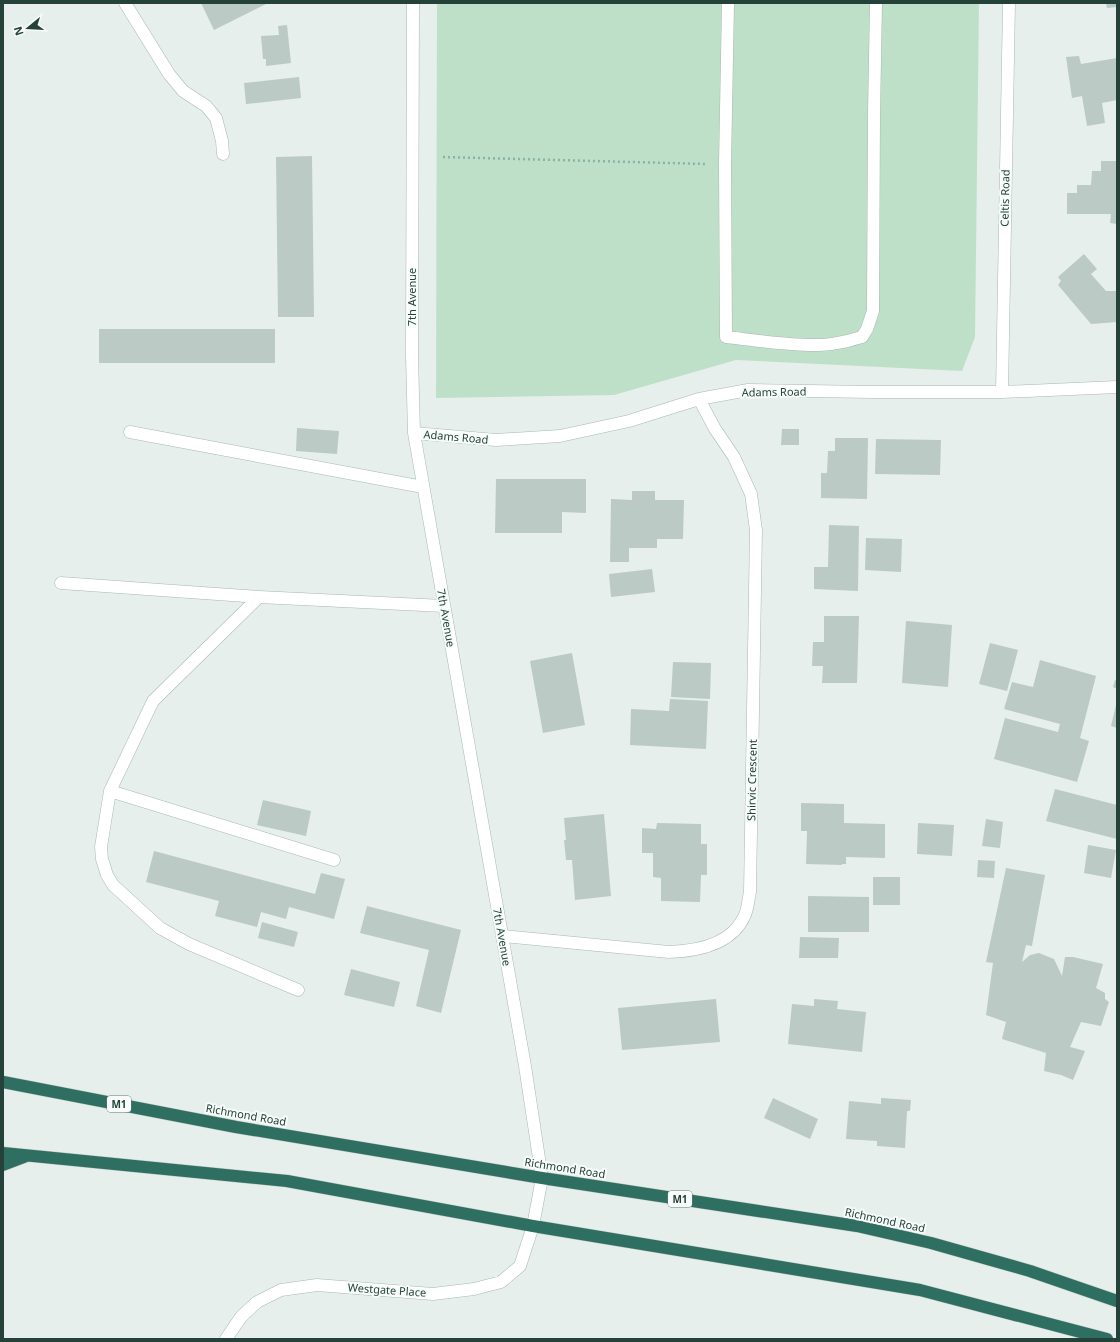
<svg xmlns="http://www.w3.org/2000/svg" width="1120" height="1342" viewBox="0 0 1120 1342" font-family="'Noto Sans',sans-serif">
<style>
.green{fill:#bfe0c8}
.building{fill:#bbcac4}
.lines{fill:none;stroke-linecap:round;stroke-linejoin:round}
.minor-casing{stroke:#a8b8b2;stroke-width:13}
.highway-casing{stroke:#c2cac8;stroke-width:13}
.path{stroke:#86b3a5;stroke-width:2.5;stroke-dasharray:2 3;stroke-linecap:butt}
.minor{stroke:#fff;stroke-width:12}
.highway{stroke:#2f6f62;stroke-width:12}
.labels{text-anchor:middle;stroke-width:4;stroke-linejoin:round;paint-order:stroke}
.shield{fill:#f7fbf9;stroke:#637a73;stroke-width:1}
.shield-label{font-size:10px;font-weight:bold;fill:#24423a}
.street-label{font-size:11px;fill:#24423a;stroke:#f7fbf9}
</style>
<rect width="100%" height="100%" fill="#e6efeb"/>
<path class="green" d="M437,3H979L975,337L962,371L736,360L614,395L436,398Z"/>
<path class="building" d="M201,3H268L214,30Z
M1106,3H1117V7L1107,8Z
M287,25L291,63L266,66V59H263L261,36L279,35L278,26Z
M1079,56L1081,64L1117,58V100L1102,103L1105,123L1087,126L1082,96L1072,98L1066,57Z
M299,77L301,98L246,104L244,83Z
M312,156L314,317H278L276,157Z
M1101,161H1117V224L1110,223L1111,214H1067V193H1077V185H1091L1092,171H1101Z
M1084,254L1097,269L1091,274L1106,291H1117V322L1091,324L1058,285L1061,281L1058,277Z
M99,329H275V363H99Z
M297,428L339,431L337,454L296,451Z
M782,429H799V445H781Z
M835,438H868L867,499L821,498V473H827L828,451H835Z
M876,439L941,440L940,475L875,474Z
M496,479H586V513L562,512V533H495Z
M632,491H655V500H684L683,539H657V548H629V562H610L611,499L632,500Z
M829,525L859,526L858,591L814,589V567H828Z
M866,538L902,539L901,572L865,570Z
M652,569L655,592L611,597L609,574Z
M824,616H859L857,683H822L823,666H812L813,642H824Z
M906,621L952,625L948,687L902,683Z
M990,643L1018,650L1007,691L979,684Z
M572,653L585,725L543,733L530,661Z
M1040,660L1096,676L1080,738L1089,741L1077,782L994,759L1005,718L1058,732L1060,724L1004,709L1012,682L1033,687Z
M673,662L711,663L710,699L671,697Z
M1115,680L1117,681V689L1113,687Z
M670,699L708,701L706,749L630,745L631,709L669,711Z
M1116,705H1117V728L1111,726Z
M1055,789L1117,805V839L1046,821Z
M263,800L311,811L306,836L257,825Z
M801,803L844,804V823L885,824V858L846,857V864H842V865L806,864L807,831H801Z
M604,814L611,896L575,900L572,860H566L564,840H566L564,818Z
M986,819L1003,822L1000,848L982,846Z
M657,823L701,824V844H707V875H701L700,902L661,901V878L653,877V853H642V828L656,829Z
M918,823L954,825L952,856L917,854Z
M1088,845L1116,850L1111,878L1084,873Z
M154,851L315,894L321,873L345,879L334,919L289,907L286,919L261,912L257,927L215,916L219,901L146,882Z
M978,860L995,861L994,878L977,877Z
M1006,868L1045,875L1032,946L1026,945L1022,962L1030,955L1039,953L1054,959L1062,976L1065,957H1073L1103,964L1096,988L1105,993V999L1109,1002L1101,1026L1081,1022L1070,1047L1085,1051L1073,1080L1061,1075L1044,1071L1046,1053L1002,1039L1006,1022L986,1015L993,963L986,962Z
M873,877H900V905H873Z
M808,896L869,897V932H808Z
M367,906L461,930L441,1013L416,1006L429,950L360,933Z
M262,922L298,932L294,947L258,938Z
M800,937L839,938L838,958H799Z
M351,969L400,982L394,1007L344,995Z
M716,999L720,1042L622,1050L618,1008Z
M814,999L838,1001L837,1009L866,1012L862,1052L788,1044L792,1004L814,1006Z
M773,1098L818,1119L810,1139L764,1118Z
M881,1098L911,1100L910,1111H907L905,1148L877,1146V1141L846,1139L849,1101L881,1104Z"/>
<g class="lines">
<g class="minor-casing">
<path id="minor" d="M125,3L169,74L183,91L206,106L216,118L222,141L223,154
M728,3L725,164L726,337C755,340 789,346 819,345C834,345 848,341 862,337L867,329L873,311L874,115L876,3
M1002,392L1009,3
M130,432L423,487
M414,433L496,440L560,436L629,421L699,399L748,390L871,392H1002L1117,387
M61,583L259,597L444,606
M259,597L153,701L110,791L101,847L102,859L107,875L113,885L160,928L189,944L298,990
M110,791L334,860
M502,936L669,952C697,951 731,945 744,917C748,910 748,900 750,892L756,530L751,494L734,457L715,429L699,399
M226,1339L241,1317L257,1302L281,1290L317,1285L433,1294L474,1289L501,1282L520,1266L533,1226L542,1178L525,1066L414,433L412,356L413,3"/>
</g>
<g class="highway-casing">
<path id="highway" d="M3,1082L236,1127L542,1178L857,1226L931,1243L1030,1271L1117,1301
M3,1153L287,1181L533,1226L920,1290L1107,1339
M3,1165L24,1157"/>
</g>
<path class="path" d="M443,157L707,164"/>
<use href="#minor" class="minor"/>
<use href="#highway" class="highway"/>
</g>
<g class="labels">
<g class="shield">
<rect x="107" y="1096" width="24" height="16" rx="3"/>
<rect x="668" y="1191" width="24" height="16" rx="3"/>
</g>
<g class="shield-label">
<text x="119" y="1108">M1</text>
<text x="680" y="1203">M1</text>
</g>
<g class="street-label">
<text transform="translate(1005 198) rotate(-89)" y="4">Celtis Road</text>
<text transform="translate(412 297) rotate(-90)" y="4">7th Avenue</text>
<text transform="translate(774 392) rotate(-1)" y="4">Adams Road</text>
<text transform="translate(456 437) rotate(5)" y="4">Adams Road</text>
<text transform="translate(446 618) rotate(80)" y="4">7th Avenue</text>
<text transform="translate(752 780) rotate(-89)" y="4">Shirvic Crescent</text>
<text transform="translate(502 937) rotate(80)" y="4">7th Avenue</text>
<text transform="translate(246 1115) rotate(10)" y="4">Richmond Road</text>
<text transform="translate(565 1168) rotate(9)" y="4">Richmond Road</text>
<text transform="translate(885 1220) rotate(12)" y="4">Richmond Road</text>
<text transform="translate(387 1290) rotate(4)" y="4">Westgate Place</text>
</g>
</g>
<rect width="1120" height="1342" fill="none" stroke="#24423a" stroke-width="8"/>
<g transform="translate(28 28) rotate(252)" stroke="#f7fbf9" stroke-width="3" paint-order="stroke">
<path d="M0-3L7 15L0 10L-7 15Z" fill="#24423a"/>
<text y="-6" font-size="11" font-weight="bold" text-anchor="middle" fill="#24423a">N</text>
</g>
</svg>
